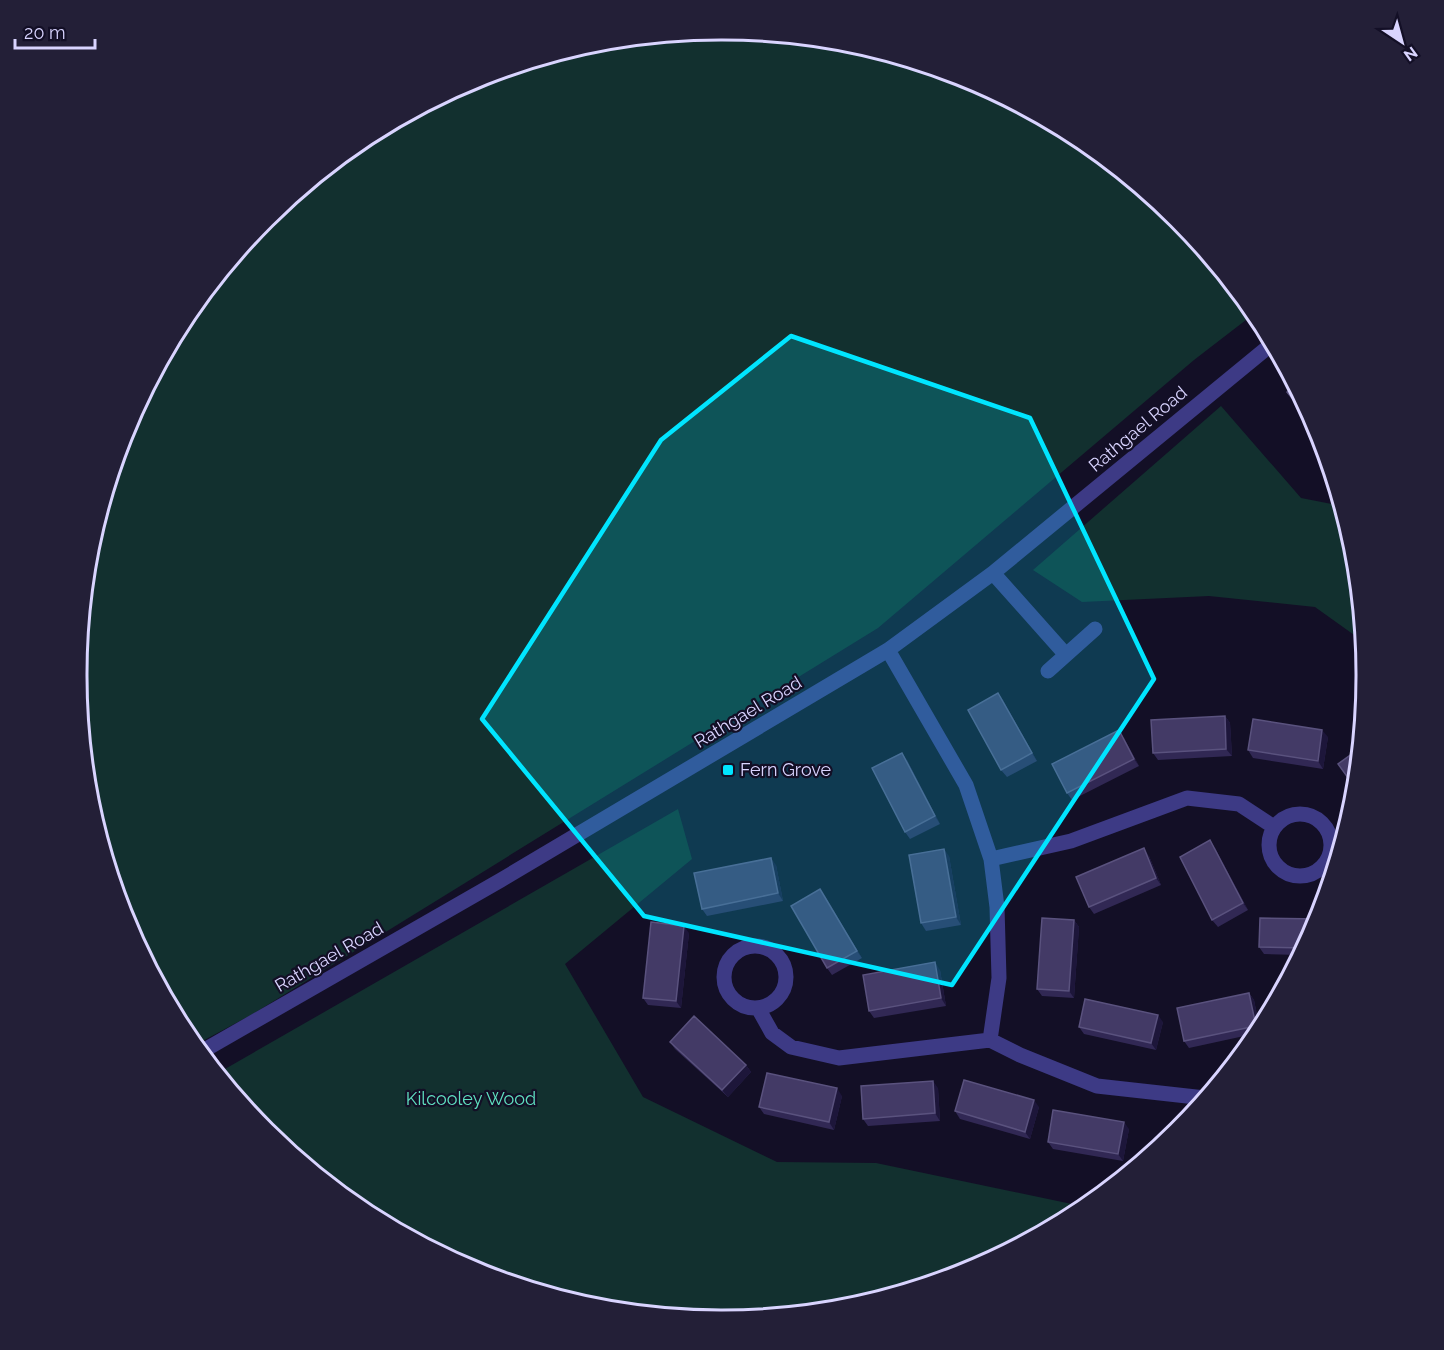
<svg xmlns="http://www.w3.org/2000/svg" width="1444" height="1350" viewBox="0 0 1444 1350" font-family="Raleway,sans-serif">
<style>
.green{fill:#12302f}
.lines{fill:none;stroke-linecap:round;stroke-linejoin:round}
.minor{stroke:#3d3a85;stroke-width:15}
.wall{fill:#312854}
.shaded-wall{fill:#1d163a}
.building{fill:#433a66;stroke:#5a527e;stroke-width:1.5}
.marked{fill:#00e5ff;fill-opacity:0.2;stroke:#00e5ff;stroke-width:4.5;stroke-linejoin:round}
.poi-dot{fill:#00e5ff;stroke:#130f26;stroke-width:2}
.labels{text-anchor:middle;stroke-width:4.5;stroke-linejoin:round;paint-order:stroke}
.street-label{font-size:18px;fill:#d9d4ff;stroke:#130f26}
.poi-label{font-size:18px;fill:#d9d4ff;stroke:#130f26;text-anchor:start}
.park-label{font-size:18px;fill:#5fe0c0;stroke:#130f26}
.rim{fill:none;stroke:#d9d4ff;stroke-width:3}
</style>
<rect width="100%" height="100%" fill="#130f26"/>
<path class="green" d="M722,30L848,42L969,79L1081,139L1178,219L1255,313L1194,360L878,628L251,1015L195,1045L186,1033L126,922L89,800L77,675L89,549L126,428L186,316L266,219L364,139L475,79L597,42Z
M1221,406L1301,498L1342,506L1355,550L1364,642L1315,607L1209,596L1082,602L1033,570Z
M678,809L692,859L565,964L643,1097L777,1162L876,1163L1086,1207L969,1271L847,1308L722,1320L596,1308L475,1271L363,1211L266,1131L218,1073Z"/>
<g class="lines">
<path class="minor" d="M993,573L1066,655
M888,650L966,785L991,859L997,907L999,978L990,1040
M1048,671L1095,629
M1269 845a31 31 0 1 1 62 0a31 31 0 1 1-62 0Z
M991,859L1071,841L1187,798L1239,804L1274,827
M724 977a31 31 0 1 1 62 0a31 31 0 1 1-62 0Z
M758,1008L772,1033L791,1047L839,1058L990,1040L1020,1055L1097,1086L1205,1098
M201,1052L501,880L888,650L993,573L1273,343"/>
</g>
<path class="wall" d="M1295,385L1317,426L1315,427L1287,392Z
M998,693L1003,700L1037,761L1007,777L1001,770Z
M1225,716L1230,723L1232,756L1158,760L1153,753Z
M1328,737L1323,769L1253,758L1248,750Z
M1124,738L1139,766L1072,800L1067,793Z
M907,760L940,824L910,839L905,832Z
M1215,848L1248,910L1218,927L1212,920Z
M949,856L961,925L926,931L921,923Z
M1149,856L1161,885L1094,914L1089,907Z
M776,865L783,901L707,916L702,909Z
M820,889L862,958L832,975L827,968Z
M1074,920L1079,927L1074,998L1042,996L1037,989Z
M1318,922L1300,955L1264,954L1259,947Z
M689,933L681,1008L648,1005L643,998Z
M940,970L946,1006L874,1018L869,1011Z
M1249,993L1254,1000L1260,1030L1258,1033L1189,1048L1184,1041Z
M1163,1022L1156,1050L1084,1034L1079,1027Z
M670,1042L746,1065L751,1072L728,1097L675,1049Z
M938,1088L940,1121L868,1126L863,1119Z
M842,1096L834,1130L764,1114L759,1107Z
M1039,1107L1030,1139L960,1119L955,1111Z
M1129,1129L1123,1161L1053,1149L1048,1142Z"/>
<path class="shaded-wall" d="M998,693L1003,700L1037,761L1032,753Z
M1225,716L1230,723L1232,756L1226,749Z
M1119,730L1124,738L1139,766L1134,759Z
M1322,730L1328,737L1323,769L1318,761Z
M902,753L907,760L940,824L935,816Z
M1210,840L1215,848L1248,910L1243,903Z
M1144,848L1149,856L1161,885L1156,878Z
M944,849L949,856L961,925L956,917Z
M771,858L776,865L783,901L778,893Z
M820,889L825,896L862,958L857,951Z
M1074,920L1079,927L1074,998L1069,991Z
M684,926L689,933L681,1008L676,1001Z
M935,962L940,970L946,1006L941,998Z
M1249,993L1254,1000L1260,1030L1259,1031L1256,1026Z
M1158,1015L1163,1022L1156,1050L1151,1043Z
M746,1065L751,1072L728,1097L722,1090Z
M933,1081L938,1088L940,1121L935,1113Z
M837,1088L842,1096L834,1130L829,1122Z
M1034,1100L1039,1107L1030,1139L1025,1132Z
M1124,1122L1129,1129L1123,1161L1118,1154Z"/>
<path class="building" d="M1295,385L1312,418L1310,420L1287,392Z
M998,693L1032,753L1001,770L968,710Z
M1225,716L1226,749L1153,753L1151,720Z
M1253,719L1322,730L1318,761L1248,750Z
M1119,730L1134,759L1067,793L1052,764Z
M1360,748L1356,789L1338,764Z
M902,753L935,816L905,832L872,768Z
M1210,840L1243,903L1212,920L1180,857Z
M1144,848L1156,878L1089,907L1076,877Z
M944,849L956,917L921,923L909,855Z
M771,858L778,893L702,909L694,873Z
M820,889L857,951L827,968L791,906Z
M1042,918L1074,920L1069,991L1037,989Z
M1260,918L1319,919L1304,948L1259,947Z
M651,922L684,926L676,1001L643,998Z
M935,962L941,998L869,1011L863,975Z
M1249,993L1256,1026L1184,1041L1177,1008Z
M1085,999L1158,1015L1151,1043L1079,1027Z
M694,1016L746,1065L722,1090L670,1042Z
M767,1073L837,1088L829,1122L759,1107Z
M964,1080L1034,1100L1025,1132L955,1111Z
M933,1081L935,1113L863,1119L861,1086Z
M1053,1110L1124,1122L1118,1154L1048,1142Z
M1169,1130L1173,1135L1146,1157L1142,1151Z"/>
<path class="marked" d="M791,336L1030,418L1154,679L952,985L644,916L482,719L661,440Z"/>
<rect class="poi-dot" x="722" y="764" width="12" height="12" rx="3"/>
<g class="labels">
<g class="street-label">
<text transform="translate(1138 429) rotate(-40)" y="6">Rathgael Road</text>
<text transform="translate(748 712) rotate(-31)" y="6">Rathgael Road</text>
<text transform="translate(329 957) rotate(-30)" y="6">Rathgael Road</text>
</g>
<g class="poi-label">
<text x="740" y="776">Fern Grove</text>
</g>
<g class="park-label">
<text x="471" y="1105">Kilcooley Wood</text>
</g>
</g>
<path d="M0 0H1444V1350H0ZM721 40H722A634 634 0 0 1 1356 674V676A634 634 0 0 1 722 1310H721A634 634 0 0 1 87 676V674A634 634 0 0 1 721 40Z" fill="#231f37" fill-rule="evenodd"/>
<path class="rim" d="M721 40H722A634 634 0 0 1 1356 674V676A634 634 0 0 1 722 1310H721A634 634 0 0 1 87 676V674A634 634 0 0 1 721 40Z"/>
<g transform="translate(1402 42) rotate(144)" stroke="#130f26" stroke-width="4.5" paint-order="stroke">
<path d="M0-4.5L10 22L0 15L-10 22Z" fill="#d9d4ff"/>
<text y="-9" font-size="16" font-weight="bold" text-anchor="middle" fill="#d9d4ff">N</text>
</g>
<path d="M15 39v9h80v-9" fill="none" stroke="#d9d4ff" stroke-width="3"/>
<text x="24" y="39" font-size="18" fill="#d9d4ff" stroke="#130f26" stroke-width="4.5" paint-order="stroke">20 m</text>
</svg>
